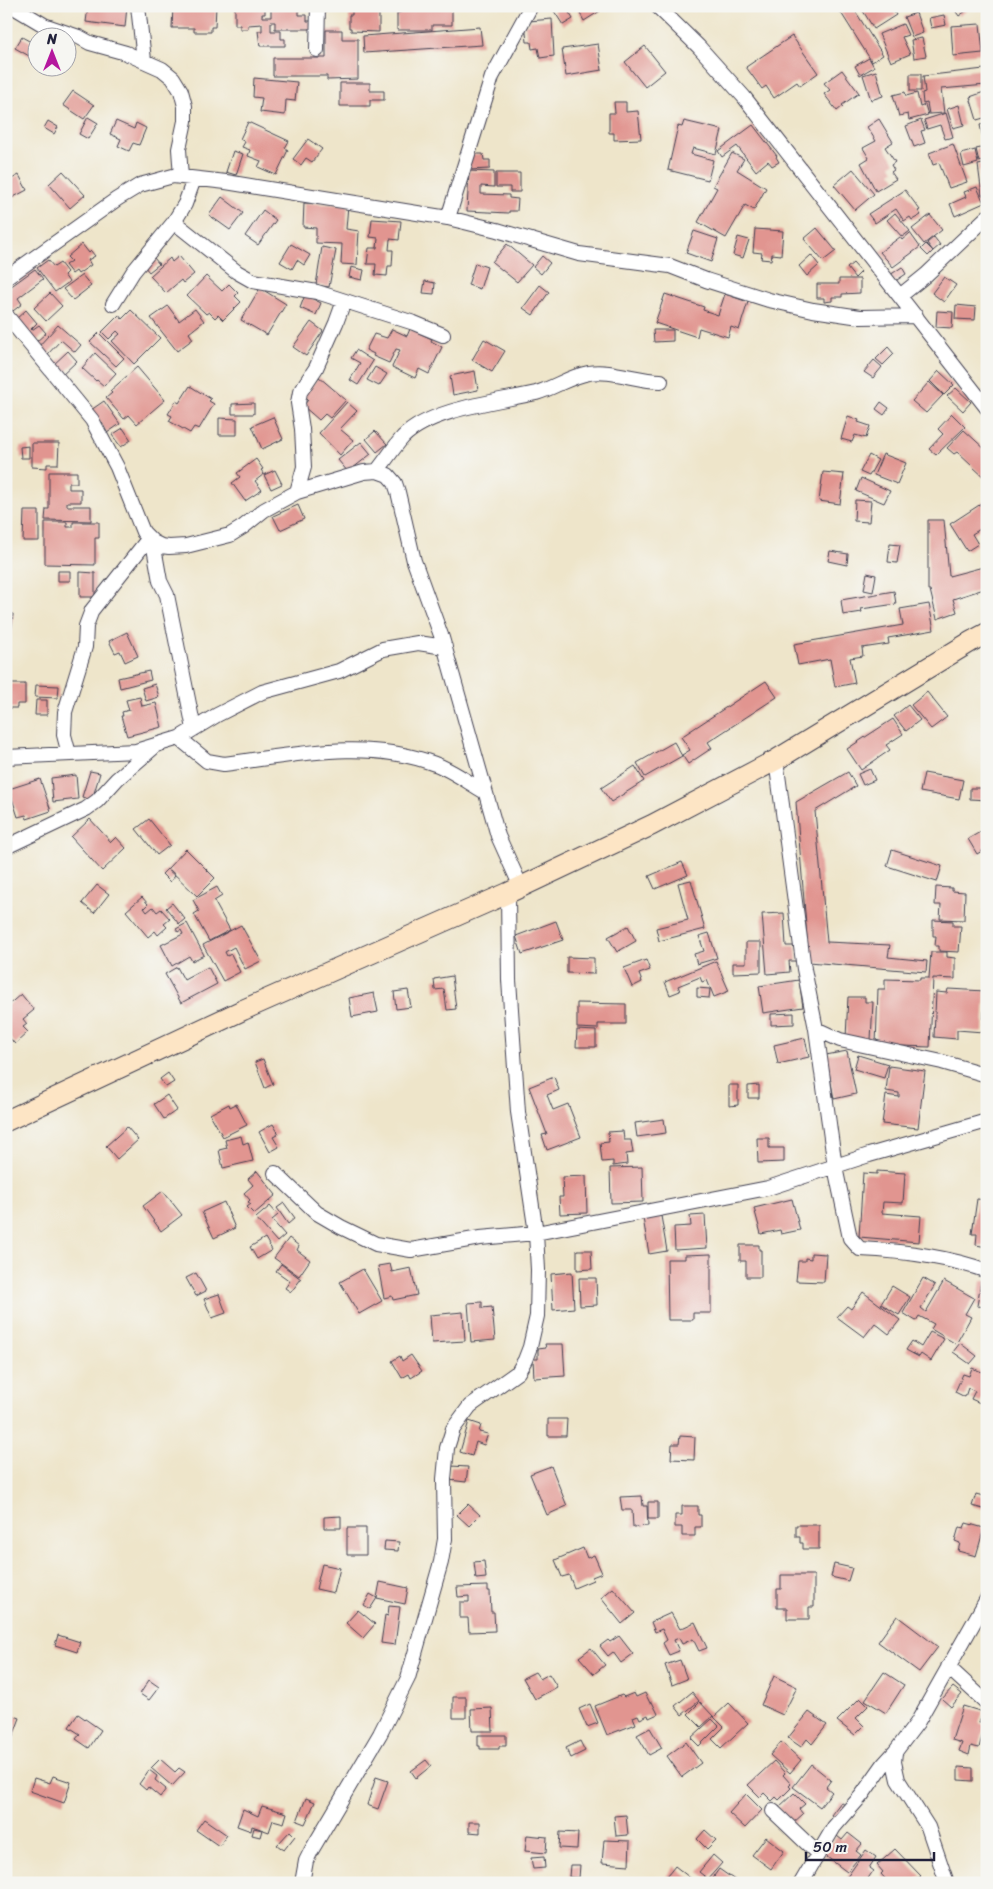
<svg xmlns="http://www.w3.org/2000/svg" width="993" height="1889" viewBox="0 0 993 1889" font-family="Sriracha,sans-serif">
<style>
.building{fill:#e19590}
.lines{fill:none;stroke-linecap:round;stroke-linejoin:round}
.minor-casing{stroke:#413f50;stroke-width:16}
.secondary-casing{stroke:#413f50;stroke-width:22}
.minor{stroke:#fff;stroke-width:14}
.secondary{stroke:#fde5c5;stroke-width:20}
</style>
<rect width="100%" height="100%" fill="#f6f6f2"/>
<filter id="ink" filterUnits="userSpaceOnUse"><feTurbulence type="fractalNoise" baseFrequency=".02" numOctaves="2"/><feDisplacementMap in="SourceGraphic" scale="10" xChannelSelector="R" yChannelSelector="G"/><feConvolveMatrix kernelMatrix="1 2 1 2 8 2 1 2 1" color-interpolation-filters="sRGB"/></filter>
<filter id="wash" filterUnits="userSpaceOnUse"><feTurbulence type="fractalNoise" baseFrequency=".0096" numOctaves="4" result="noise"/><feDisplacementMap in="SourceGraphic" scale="20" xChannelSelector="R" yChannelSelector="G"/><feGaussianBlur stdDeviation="1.12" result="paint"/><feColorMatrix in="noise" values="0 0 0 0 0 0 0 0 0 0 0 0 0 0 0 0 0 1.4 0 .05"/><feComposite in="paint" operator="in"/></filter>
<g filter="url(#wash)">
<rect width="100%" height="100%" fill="#eee5ca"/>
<g id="blocks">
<path class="building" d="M107,6H127L125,27L86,22L88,7L107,9Z
M173,6H216L215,27H211V32H194V28H172Z
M235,6H265V14H262V17H271V6H299V15H307V21H311V29H275V22H271V31H281V39H285V46H260L258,31H262V24L248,25V29H240V25H235Z
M400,6H452V25H432V30H397V13L401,12Z
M556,6H565L573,19L563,25L554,11L558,9Z
M576,6H608L584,21Z
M842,6H852L883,55L872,62L838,8Z
M860,6H891L896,15L874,29Z
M952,6H968L970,8L959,16Z
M352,8L379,9V32L351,31V28H349V15H352Z
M916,13L923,33L912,37L904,17Z
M944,15L946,25L931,28L929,18Z
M552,19L554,56L540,58L538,48L532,49L531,42H527L525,24H529V21Z
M903,24L908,35L902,37L910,54L891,62L879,34Z
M980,24L983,53L953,56L951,26Z
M480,27L482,45L364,53L363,36Z
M326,30H342V39H358V79L327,80V76H273V58H326Z
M792,36L818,73L800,86L797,82L774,98L766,86L762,89L746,67Z
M22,37L38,46V61L15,48Z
M922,38L926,56L914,58L911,40Z
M598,44L602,70L566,76L562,49Z
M645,46L665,71L645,87L625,62Z
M869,58L874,67L860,75L855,66Z
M984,69L986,85L941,89L944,113L929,114L927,103L923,104L922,93L925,92L923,76Z
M842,70L859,93L842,105L843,106L837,111L824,94L830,90L824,83Z
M876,71L883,96L871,100L863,75Z
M910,74H921V91H910Z
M254,78L297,82L295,101L286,100L285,115L260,112L262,98L253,97Z
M340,83H370V91H384V100H370V106H340Z
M73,91L94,105L84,119L63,105Z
M987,91V117L977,120L970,97Z
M905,92L906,96L917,93L920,107L925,105L928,115L909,120L908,114L899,116L893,95Z
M614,102H626V112L638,111L641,139L614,140V133H609V113H615Z
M959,105L964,125L953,128L947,109Z
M946,113L953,137L945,139L940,125L927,129L924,120Z
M88,117L98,123L88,139L79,134Z
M879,119L893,142L885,147L895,162L891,165L894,170L891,172L896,179L876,191L861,163L869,158L863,148L876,141L867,127Z
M921,120L925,130L921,131L925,143L914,147L906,126Z
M48,121L58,127L54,134L44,128Z
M116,121L134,129L136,123L146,128L139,145L133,143L129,151L118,146L121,139L110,134Z
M684,121L722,130L716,154L693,148L691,154L713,160L708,180L668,170L678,126L682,127Z
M248,122L289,141L285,148L288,150L276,175L258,167L261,161L248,156L250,150L242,147L245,142L240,139Z
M987,123V160L979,162L976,149L985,147L980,125Z
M753,125L777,156L776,157L779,162L772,166L768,161L756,171L737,146L722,157L718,151Z
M308,139L322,149L312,162L306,158L301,165L293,159Z
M953,144L967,182L949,188L939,163L933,165L929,153Z
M975,150L978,163L964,167L961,154Z
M233,151L243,154L236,175L226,172Z
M732,153L744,159L737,170L766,188L754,210L745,205L726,238L698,222L717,188L713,186Z
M468,154H483L484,160H490V169L469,170Z
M987,163V195H982L978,165Z
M853,169L874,194L855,210L834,185Z
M63,171L85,195L70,208L49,184Z
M469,171L494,172V187L481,186V194L509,195V198L518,199L517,211H509V213L467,211Z
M496,173H520V192H510V187H496Z
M19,175L27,190L6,201V182Z
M977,187L984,203L955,216L950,204L966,197L964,192Z
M905,190L920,210L918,211L921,215L912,220L910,217L904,221L896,209L875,223L868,214Z
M222,197L243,213L230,230L209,215Z
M304,203L348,205L346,229L359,231L357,265L341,264L342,244L316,243V228L303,227Z
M263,210L276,220L258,245L245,236Z
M895,213L910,231L902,237L887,220Z
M930,215L942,230L924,244L912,229Z
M372,219L401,221L399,240L390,239L389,250H393L392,266H388L387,276L375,275L376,264H367L369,248H377L378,238L370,237Z
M817,228L836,251L823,261L804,239Z
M755,229L783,231L781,255L772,254L771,260L761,259L762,253L753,252Z
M694,231L718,239L711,262L686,253Z
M910,233L920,247L893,267L880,252L900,237L902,240Z
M738,237L749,240L743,258L733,255Z
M934,237L940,245L933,251L927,243Z
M82,244L89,253L91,251L95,256L88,260L91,265L78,274L76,271L72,274L65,265L71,261L67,257Z
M291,244L310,255L304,265L297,260L292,269L280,262Z
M507,244L532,265L517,282L492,262Z
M926,244L933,251L928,256L921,249Z
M322,247L336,250L329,287L316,285Z
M811,255L819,265L807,276L799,266Z
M179,256L194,274L183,283L181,280L166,293L150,276L170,258L172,262Z
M542,256L550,263L541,274L533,267Z
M154,258L159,264L149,272L144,266Z
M48,260L54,267L60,263L67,272L64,275L69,282L55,292L37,268Z
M475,263L487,267L480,289L468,285Z
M853,263L861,272L855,278L847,268Z
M351,267L364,270L362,280L349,277Z
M902,267L906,274L894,282L890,275Z
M35,269L43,279L18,298L22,304L13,311L6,303V290Z
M82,275L91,286L73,300L63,289Z
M206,276L222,291L229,284L238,293L235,296L241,302L223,320L218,315L215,318L209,312L206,314L187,296Z
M944,277L956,285L944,302L932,293Z
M839,279H860V293L842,294V297H832V301L824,302V298H817V284H839Z
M425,281L435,283L434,294L423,293Z
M540,285L549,292L533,315L523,308Z
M260,288L286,304L267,335L241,320Z
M50,293L62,306L46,321L34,308Z
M665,294L704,307L703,310L718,315L725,294L748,302L739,330L731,327L728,337L699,328L697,337L655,323Z
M305,295L321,303L316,315L300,308Z
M956,305L976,307L975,320L955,319Z
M168,306L179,321L195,309L204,321L189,333L193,339L177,351L151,318Z
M26,310L37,323L31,329L32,330L39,325L46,333L36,342L16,319Z
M131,310L160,338L134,364L112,341L120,334L117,331L109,339L102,332L119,315L122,319Z
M937,311L953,312L952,328L936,327Z
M311,322L323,331L306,356L293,347Z
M58,325L81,345L75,352L61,340L47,355L38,347Z
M392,329L407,336L410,329L432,339L431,341L442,347L429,374L419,369L415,378L392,367L400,350L396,349L389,363L373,356L374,354L366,350L374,334L387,338Z
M653,330H673V341L654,342Z
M99,333L124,358L116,366L90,342Z
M484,339L505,351L492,372L472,360Z
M888,347L894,354L883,365L876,359Z
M356,350L373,361L358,385L350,380L360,363L351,358Z
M68,351L77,361L60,377L51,367Z
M95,353L116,373L104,386L97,380L96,381L82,368Z
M874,360L882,367L873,378L864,372Z
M137,367L165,400L137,424L129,415L124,419L106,398L112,393L110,391Z
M375,367L387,374L379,386L367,380Z
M475,371L478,390L453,395L450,376Z
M939,371L954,385L944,395L930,381Z
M319,377L346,400L330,418L325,414L319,420L303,406L308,400L303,395Z
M929,382L943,395L926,413L912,401Z
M190,386L211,399L209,401L214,404L199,429L194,427L190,433L169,421L172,416L168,414L176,401L179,403Z
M956,388L971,402L963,411L947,396Z
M104,401L120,424L107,433L91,410Z
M347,402L357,411L340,429L353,440L340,455L319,433Z
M881,402L889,408L884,415L876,409Z
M254,403V414H232V404Z
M952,414L965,427L936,455L929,449L943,434L938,429Z
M848,416L859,420L858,422L870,426L866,438L855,435L852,442L841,439Z
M273,417L283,439L262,449L252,426Z
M219,418L237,419V435H219Z
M123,428L131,440L121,447L112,435Z
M964,430L987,451V480L957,452L954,454L947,448Z
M375,431L387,444L377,452L366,439Z
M361,442L371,454L348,472L338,460Z
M32,443H59L58,464H47V468L32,467Z
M29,446V458H21L20,447Z
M883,454L906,463L897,484L874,475Z
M869,455L878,460L869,476L860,472Z
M256,459L263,469L261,470L264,474L255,481L262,490L245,501L232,483L240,477L237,473Z
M275,470L282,484L271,489L264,475Z
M49,472H77V483H69V489H81V502H67V506H91V521L45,520L46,509H49Z
M823,472L844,474L840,504L819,501Z
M861,478L890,491L884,503L856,491Z
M855,500L871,501L869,522L854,521Z
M987,500V525L972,534L978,544L967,551L950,524Z
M298,505L304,519L280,530L273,516Z
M24,511H39V541H23Z
M928,520H944L949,576L987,566V588L953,599L957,612L937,619L930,590H928Z
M45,522H67V527H73V522H99V538H95V565L45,564Z
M890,544L900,545L897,563L888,562Z
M830,551L848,554L847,565L828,561Z
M58,571H70V581H58Z
M80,572L95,573V597H80Z
M867,573L876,575L873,592L864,590Z
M894,591L896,604L861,609L862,612L843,615L841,600Z
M929,604L934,630L888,638L889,644L862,648L863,656L850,658L855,683L835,687L830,659L798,665L794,644L903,625L900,609Z
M6,613L13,614L11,634H6Z
M127,632L138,656L125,662L120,651L115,653L109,641Z
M149,671L151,680L120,688L118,678Z
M766,681L777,697L708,742L712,748L688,764L682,755L690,750L681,737Z
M6,684H25V704H17V708H6Z
M155,684L159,697L146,701L142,688Z
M36,685L59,686L58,698L35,697Z
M927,692L947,717L931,729L911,705Z
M140,697L142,706L156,703L162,727L127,736L121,716H123L122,712L129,710L126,700Z
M36,700H47V715H35Z
M908,705L920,720L906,731L894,716Z
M893,719L903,734L886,745L890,750L861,770L847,749Z
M983,741H987V761H983Z
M674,742L682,756L645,777L637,763Z
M635,766L644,781L611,802L601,788Z
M870,769L875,780L863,785L858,774Z
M90,771L100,773L92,800L82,797Z
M848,772L856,786L815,811L827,942L890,945L888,957L927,961L926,972L809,962L796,802Z
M924,773L963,780L959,799L920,792Z
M76,775L78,799L53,802L51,778Z
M40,779L51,811L27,819L26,815L18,817L9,789Z
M970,788H987V800L970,799Z
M90,819L111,842L116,837L126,848L102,871L71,837Z
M149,819L170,845L157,855L136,829Z
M982,831L987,838V848L977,854L968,839Z
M186,849L215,878L197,896L168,868Z
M892,850L942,866L937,882L887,866Z
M682,862L688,875L655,889L649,876Z
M167,869L175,876L170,882L162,874Z
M691,880L705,929L659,941L656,928L688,920L678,883Z
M97,885L109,894L94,913L82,903Z
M217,887L222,896L214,901L230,930L209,941L194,914L199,911L193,900Z
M936,887L952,888V891L965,892L964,920L940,919L941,905H935Z
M142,897L148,904L144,908L147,912L153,907L157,912L161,909L170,919L164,924L167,927L158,935L155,931L148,937L126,911Z
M172,903L185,919L179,924L166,908Z
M784,913L786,946H796L797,961H789L790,972L767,974L762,914Z
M933,920L953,921V926H961L959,952L939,951V946H935L936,936H933Z
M556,921L563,940L522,954L516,936Z
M187,923L204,955L192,961L189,956L172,966L161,945L183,934L181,930L178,932L176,929Z
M241,925L261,961L245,969L234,947L225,952L227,956L231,954L240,972L223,981L203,945Z
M628,926L636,941L617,952L608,937Z
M709,933L717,958L697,964L694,954L704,951L699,936Z
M746,942H761V972L733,973V963H746Z
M931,952H947V957L955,958V979L933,978L930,1047L876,1045L878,989H885V979L920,980V978H929Z
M567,957L594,958V974L567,973Z
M646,960L650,970L639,974L642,982L632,987L624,968Z
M716,961L729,991L714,997L707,980L702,982L700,977L678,986L680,991L670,995L665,982Z
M177,967L184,980L208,967L217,984L181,1003L165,974Z
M452,976L456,1009L447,1010L444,989L435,990L434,979Z
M799,980L803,1007L763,1013L759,986Z
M697,988L710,989L709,998L697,997Z
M948,989L985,991L983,1032L957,1030V1039L934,1037L936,992L947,993Z
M408,990L411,1007L396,1009L394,992Z
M374,993L378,1012L352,1017L349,998Z
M21,994L34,1010L23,1019L27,1024L23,1027L28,1032L15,1044L6,1034V1007Z
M848,997H865V1002H873L871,1040L846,1038Z
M577,1003L626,1004V1024H598V1029L577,1028Z
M794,1013V1024L771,1025V1014Z
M577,1030L596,1031V1047H576Z
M805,1038L809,1057L778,1064L774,1045Z
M847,1051L856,1094L834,1099L826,1055Z
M858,1055L888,1064L884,1078L854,1069Z
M263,1059L273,1084L265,1088L255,1062Z
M889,1066L925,1071L918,1128L882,1124L886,1095L899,1097V1093L886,1091Z
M168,1073L174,1082L166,1087L160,1079Z
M554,1077L559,1090L547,1095L553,1110L568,1104L581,1137L547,1150L542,1135L547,1134L529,1087Z
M729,1085H738V1105L729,1106Z
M759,1085V1098H748V1086Z
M167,1095L177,1110L164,1119L154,1104Z
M229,1104L230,1107L236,1104L247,1125L223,1137L210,1114Z
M664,1119L666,1133L637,1137L635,1123Z
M273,1124L279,1134L273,1137L279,1147L270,1152L259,1132Z
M127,1127L138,1140L117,1159L106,1146Z
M623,1131L624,1140H631L633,1153L626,1154L627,1164L613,1166V1161L602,1162L600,1143L609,1142L608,1132Z
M241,1136L243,1144L248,1142L253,1161L223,1168L219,1150L227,1148L225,1140Z
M757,1138H769V1148H784V1162L758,1163Z
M642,1167L643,1202L611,1203L610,1168Z
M257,1171L276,1195L254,1214L247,1207L251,1204L248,1202L250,1200L244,1193L253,1185L248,1179Z
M877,1171L905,1173L903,1203L883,1202L882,1213L921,1216L919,1242L859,1237L863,1173L877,1174Z
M586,1176L587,1213L560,1214L559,1197H563L562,1177Z
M163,1191L182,1215L161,1231L143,1206Z
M792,1199L800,1230L781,1234L780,1230L761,1234L754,1208Z
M977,1199L987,1200V1247L976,1245L977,1234H972Z
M224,1202L235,1228L214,1238L202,1212Z
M284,1203L295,1218L288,1224L277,1208Z
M270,1206L278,1215L272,1220L285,1235L277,1242L256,1218Z
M705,1215L707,1248L675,1250L674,1227L691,1226L690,1216Z
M661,1216L667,1251L649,1254L643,1218Z
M265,1238L272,1250L257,1259L250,1247Z
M289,1238L299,1246L297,1250L310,1260L299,1276L274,1258Z
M740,1245H759V1250H761V1277H746V1261H740Z
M577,1250H591L592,1269L577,1270Z
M811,1253L826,1254L824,1282L796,1281L798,1261H805V1258L811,1259Z
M711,1254V1313H693V1320H668L667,1259H685V1255Z
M281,1264L301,1279L291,1292L285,1288L290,1281L276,1271Z
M390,1264L392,1272L411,1268L417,1295L393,1300L392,1296L384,1298L378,1266Z
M363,1269L382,1301L359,1314L340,1282Z
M572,1272L574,1308L553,1310L551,1274Z
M196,1273L206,1291L196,1296L186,1278Z
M579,1278H596L597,1305L580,1306Z
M923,1278L935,1285L921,1308L926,1312L944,1281L974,1298L965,1314L971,1317L956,1344L931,1329L934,1324L919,1316L916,1321L903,1313Z
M981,1281H987V1307L977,1306Z
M892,1286L910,1297L899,1315L881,1304Z
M863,1292L900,1320L889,1334L875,1323L864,1337L837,1317L847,1306L851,1309Z
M219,1294L226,1313L212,1318L204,1299Z
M482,1302V1308L492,1307L495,1340L471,1342L468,1303Z
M463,1312L465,1341L432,1343L430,1315Z
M930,1332L944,1339L931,1361L921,1354L919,1357L906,1350L912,1341L921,1347Z
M960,1343L977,1356L970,1364L953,1352Z
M545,1344H563L565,1376L534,1378L533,1359H538V1349L546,1348Z
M411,1355L422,1371L411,1378L409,1374L402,1378L392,1361L400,1356L402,1361Z
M972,1368L987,1374V1387L980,1403L971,1399L975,1391L968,1388L965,1397L955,1392L963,1374L969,1376Z
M548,1419H567L566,1436H548Z
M469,1421L481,1425L479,1432L488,1434L484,1445L476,1442L472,1456L460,1452Z
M680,1436L695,1437L694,1460L671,1459L672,1444H679Z
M451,1466L468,1467L466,1482L449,1480Z
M551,1466L567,1506L547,1515L530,1474Z
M984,1492L987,1493V1510L972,1506L976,1494L983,1496Z
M642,1496L643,1506H647L648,1526L633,1527L632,1510H622L620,1497Z
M648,1502H658V1519H648Z
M468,1504L480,1515L469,1526L457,1515Z
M682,1506H698V1515H701V1527H695V1536H682V1527H675V1515H682Z
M341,1516V1528H324V1517Z
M966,1523L984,1528L976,1556L958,1551L960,1543L955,1541L959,1527L964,1528Z
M796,1525H819V1549H803V1543H800V1537H796Z
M347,1528H366V1555H347Z
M385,1541L399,1542L398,1551L384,1550Z
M583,1548L587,1558L594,1555L602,1573L592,1577L593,1580L574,1588L569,1575L562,1577L555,1560Z
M484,1561L486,1578L476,1579L474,1562Z
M322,1564L340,1568L334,1593L316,1589Z
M834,1564L852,1568L848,1581L831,1577Z
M781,1575H814V1607H809V1619H787V1608H777V1589H781Z
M380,1582L408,1588L405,1604L377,1598L370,1609L364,1605L370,1594L377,1598Z
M488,1586V1591H490L491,1612H494L495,1631L469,1632L468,1618H460V1602H469V1596L458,1597L457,1587Z
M613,1588L635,1613L622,1624L601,1598Z
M389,1606L400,1607L395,1645L381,1643L385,1615L388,1616Z
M358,1610L375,1624L363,1638L346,1623Z
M671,1613L680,1629L695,1622L707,1648L699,1651L693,1639L682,1644L679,1638L674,1640L679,1651L669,1655L663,1643L667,1640L662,1629L655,1632L651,1622Z
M897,1616L938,1647L919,1672L878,1642Z
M58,1635L80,1642L77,1652L55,1645Z
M619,1636L633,1654L621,1663L613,1652L608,1656L600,1646L608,1640L610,1642Z
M591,1648L605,1665L594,1674L579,1657Z
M680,1660L687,1679L672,1685L665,1665Z
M535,1672L540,1679L549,1674L557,1687L535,1699L523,1678Z
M884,1672L904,1685L886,1713L865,1700Z
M774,1676L797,1687L783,1715L761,1705Z
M149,1680L159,1687L149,1700L140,1694Z
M953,1687L962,1694L951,1707L942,1699Z
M692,1692L699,1701L682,1715L675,1706Z
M634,1693L636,1697L645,1693L650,1703L652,1702L658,1714L649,1718L648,1715L640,1719L638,1715L633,1717L636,1724L607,1735L595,1706L622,1695L624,1697Z
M453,1697H466V1718H453Z
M860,1698L868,1706L856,1718L864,1726L855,1735L837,1721Z
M700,1702L713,1716L701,1727L688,1714Z
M729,1703L748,1723L721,1748L712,1739L724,1727L714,1717Z
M590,1704L598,1723L587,1727L579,1709Z
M963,1706L983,1712L979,1723L985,1725L979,1748L971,1746L969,1755L959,1751L962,1743L952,1740Z
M492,1708L493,1731H472L471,1709Z
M809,1712L827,1725L812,1744L807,1739L801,1747L788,1738Z
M6,1713L20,1718L12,1739L6,1737Z
M78,1714L101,1730L89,1748L76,1739L80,1734L69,1727Z
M712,1719L719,1726L699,1746L691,1738Z
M650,1728L662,1748L649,1755L637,1735Z
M478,1735H506V1746H499V1749H480V1746H478Z
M580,1741L585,1751L571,1758L566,1748Z
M686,1742L701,1763L682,1777L667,1756Z
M781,1742L801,1760L790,1773L770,1755Z
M160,1759L175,1772L179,1768L185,1772L172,1786L151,1768Z
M426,1760L431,1766L416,1778L411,1771Z
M774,1761L785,1773L783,1775L791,1784L789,1786L791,1788L779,1800L776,1797L772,1801L764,1793L760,1797L748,1785Z
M811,1764L831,1780L826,1787L832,1792L820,1807L793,1787Z
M958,1767L973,1768V1781L958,1780Z
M149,1770L157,1776L155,1780L166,1789L160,1797L148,1787L146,1790L139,1784Z
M53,1776L71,1782L64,1803L30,1791L34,1778L50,1783Z
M376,1777L388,1781L378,1809L367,1805Z
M794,1793L805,1804L799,1809L803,1814L793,1823L778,1808Z
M746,1794L762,1810L745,1828L729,1813Z
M306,1798L315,1802L305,1824L297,1821Z
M841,1802L846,1806L835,1818L831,1815Z
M262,1806L287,1813L284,1823L273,1820L269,1832L252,1826L251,1831L237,1826L243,1809L258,1816Z
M626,1815L628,1835L616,1836L614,1816Z
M204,1819L227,1835L219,1846L196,1830Z
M469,1822H480V1833L469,1832Z
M254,1828L262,1830L260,1837L252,1835Z
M705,1830L716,1840L707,1849L697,1839Z
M290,1831L295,1836L284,1850L277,1845Z
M560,1832L578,1833L577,1849L559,1848Z
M848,1833L862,1844L856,1851L861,1855L847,1872L823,1854L837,1836L842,1840Z
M527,1835L547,1837L546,1853L525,1851Z
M766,1837L784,1851L771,1869L752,1855Z
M604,1840L630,1841L629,1865L602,1863Z
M895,1849L921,1876L913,1883H889L881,1874L883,1872L877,1865Z
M866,1850L876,1857L869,1868L873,1871L865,1883H856L847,1877Z
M713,1855L722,1863L708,1879L699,1872Z
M544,1857L545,1868L533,1869L531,1858Z
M570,1865H580L579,1878L569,1877Z
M675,1866L694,1881L693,1883H667L664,1880Z
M719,1869L739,1883H709Z"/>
</g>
</g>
<g filter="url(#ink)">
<use href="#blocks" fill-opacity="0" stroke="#413f50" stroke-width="1"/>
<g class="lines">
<g class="minor-casing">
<path id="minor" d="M12,6L44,25L79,37L90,43L126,53L162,69L173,78L181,91L185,106V121L179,149L181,177
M138,6L144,60
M657,6L699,47L744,97L987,408
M317,50L318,6
M448,218L492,77L531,6
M174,222L237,272L253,281L317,292L414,323L443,335
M6,278L117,199L140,185L173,176L226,182L448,218L497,230L579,254L670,266L706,280L769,300L813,310L860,317L916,316
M900,296L926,275L987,217
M113,304L133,272L174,222L185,204L194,179
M6,315L92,420L117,467L143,532L153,542L161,546L169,547L186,546L230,535L243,527L264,510L297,492L364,472L377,471L388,475L395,483L398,492L414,561L442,638L498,836L521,887
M377,471C386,460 394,447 403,437C432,408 497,402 536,393C554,388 570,376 589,373C610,369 638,381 661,381
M297,492L304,467L302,429L298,403L300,392L316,368L336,323L344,301
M153,542L160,581L167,595L194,729
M179,738L207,761L224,764C294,755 367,738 435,764C452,770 469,783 485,792
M69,754L64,735L65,712L85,647L86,626L92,610L149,538
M6,757L136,751L179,738L217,715L262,692L339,671L383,649L418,643L445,647
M776,760L804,969L816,1029L835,1167L850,1238L860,1249C903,1251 946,1256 987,1271
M6,847L86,809L97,801L117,779L153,748
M816,1029L840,1040L942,1062L987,1075
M275,1173L317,1213L341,1227L376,1244L411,1250L480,1238L536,1233L768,1188L869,1155L987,1121
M948,1667L987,1703
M773,1811L817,1853
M302,1883L306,1861L311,1851L380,1734L408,1678L441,1562L445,1539L444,1479L447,1448L453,1429L470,1406L518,1372L525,1360L530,1347L537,1316L538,1270L536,1233L518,1112L509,980L508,893
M801,1883L834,1827L862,1795L884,1764L895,1752
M947,1883L928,1827L898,1780L894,1762L895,1752L917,1723L987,1599"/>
</g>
<g class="secondary-casing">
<path id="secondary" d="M6,1121L243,1010L508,893L652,825L776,760L972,641L987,633"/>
</g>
<use href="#minor" class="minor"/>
<use href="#secondary" class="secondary"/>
</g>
</g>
<rect width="993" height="1889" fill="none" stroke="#f6f6f2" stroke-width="25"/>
<g transform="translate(52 52)"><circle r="24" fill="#f6f6f2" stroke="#a1a1a9"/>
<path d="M0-4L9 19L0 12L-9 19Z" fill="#b5179e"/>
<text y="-8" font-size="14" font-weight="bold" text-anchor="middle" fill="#22223b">N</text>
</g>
<path d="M806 1852v8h128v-8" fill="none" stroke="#22223b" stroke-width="2.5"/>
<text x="813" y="1852" font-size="15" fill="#22223b" stroke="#f6f6f2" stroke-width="4" paint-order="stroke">50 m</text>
</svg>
